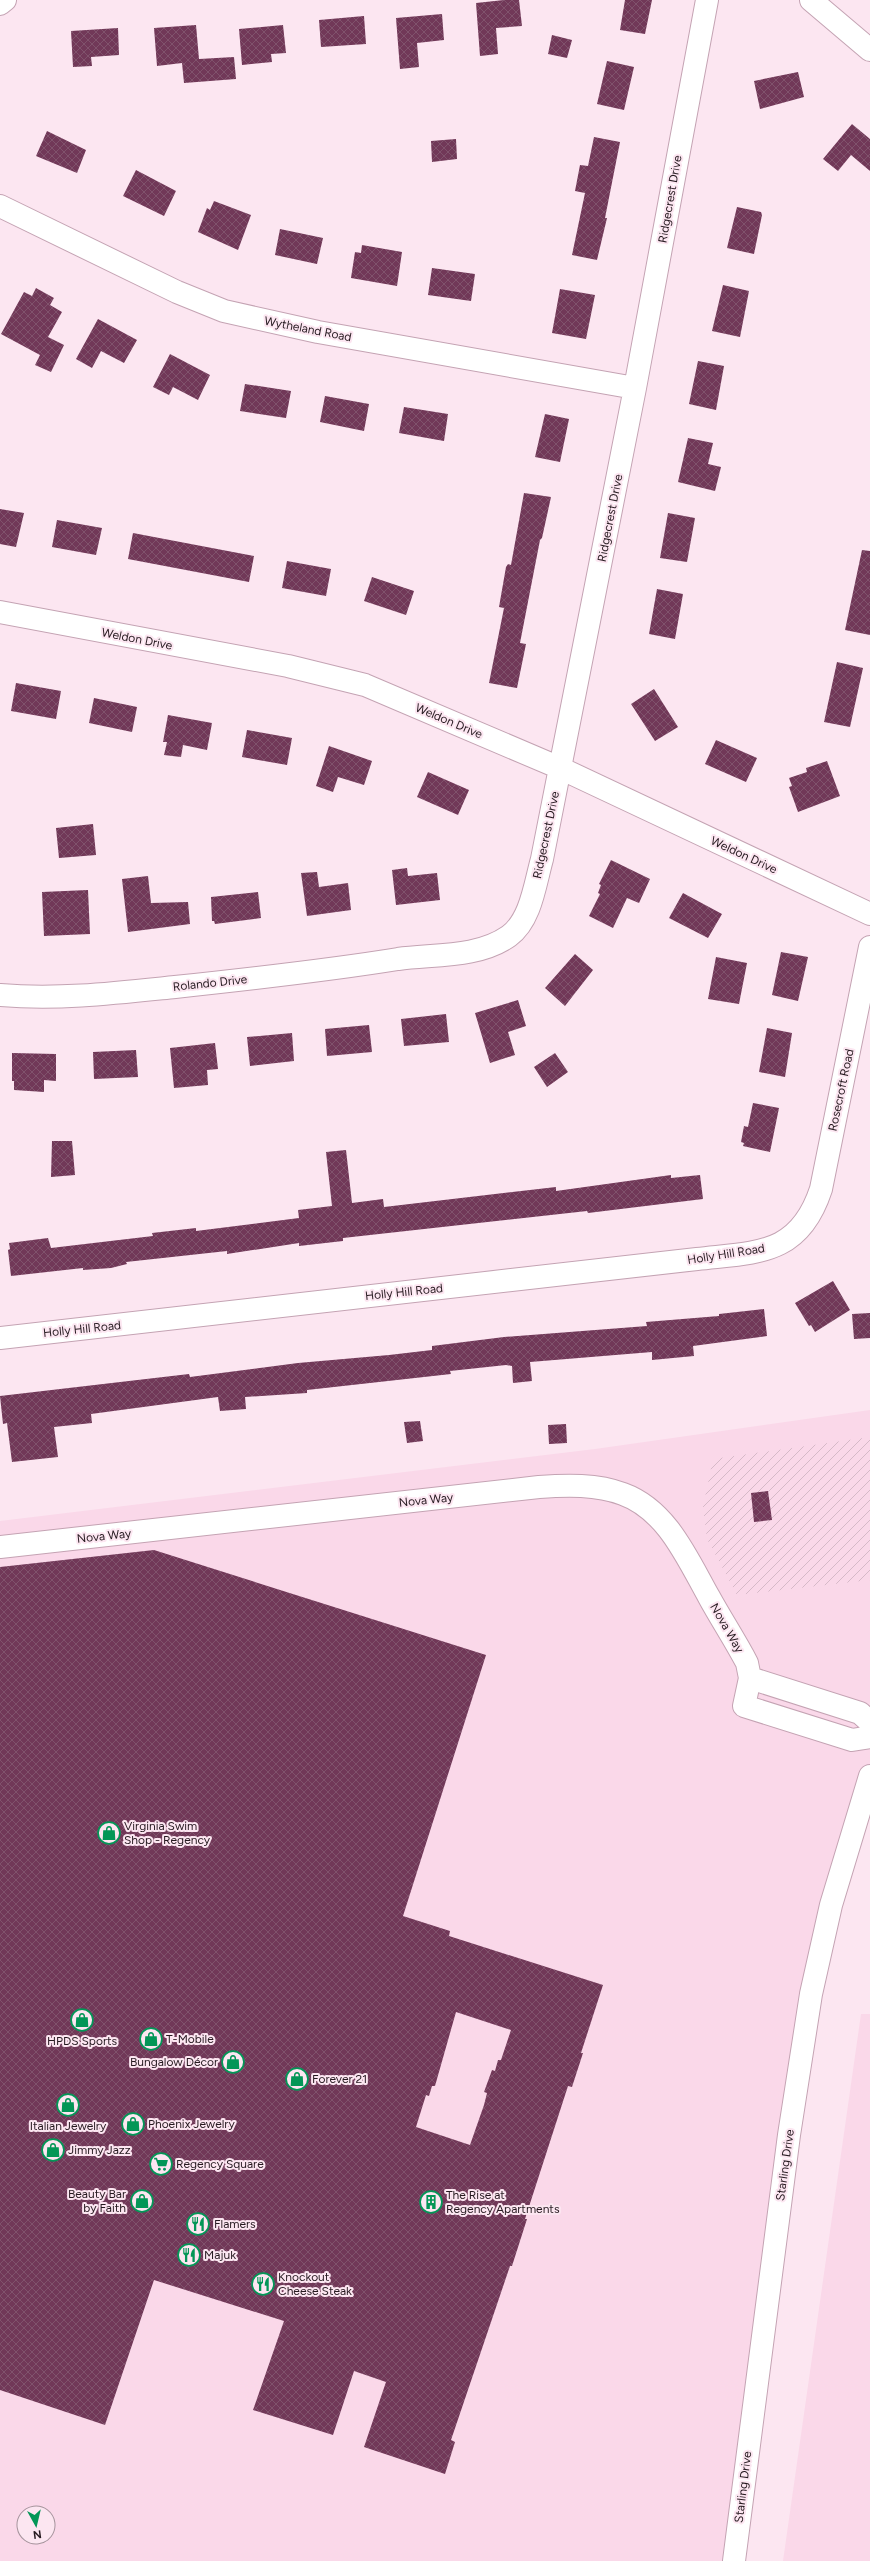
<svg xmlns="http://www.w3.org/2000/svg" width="870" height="2561" viewBox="0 0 870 2561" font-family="Figtree,sans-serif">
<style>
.built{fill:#fad8e9;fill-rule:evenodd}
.industrial{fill:url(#industrial-furrows)}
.building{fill:url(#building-cross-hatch);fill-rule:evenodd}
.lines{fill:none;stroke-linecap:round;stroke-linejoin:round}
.minor-casing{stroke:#c4a3b3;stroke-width:24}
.tertiary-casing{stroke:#c4a3b3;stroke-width:24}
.minor{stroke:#fff;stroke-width:22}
.tertiary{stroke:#fff;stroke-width:22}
.labels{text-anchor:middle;stroke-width:4;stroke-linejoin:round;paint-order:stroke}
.street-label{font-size:12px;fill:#261a20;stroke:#fce6f1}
.poi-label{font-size:12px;fill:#261a20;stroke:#fce6f1;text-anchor:start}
</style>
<defs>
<pattern id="industrial-furrows" width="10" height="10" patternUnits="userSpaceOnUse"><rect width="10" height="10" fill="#fad8e9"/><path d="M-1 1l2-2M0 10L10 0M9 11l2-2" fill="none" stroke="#d6b9c8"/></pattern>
<pattern id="building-cross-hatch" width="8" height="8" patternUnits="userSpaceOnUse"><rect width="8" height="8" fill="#713858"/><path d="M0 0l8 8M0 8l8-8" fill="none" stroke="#80526c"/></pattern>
</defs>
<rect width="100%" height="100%" fill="#fce6f1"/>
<path class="built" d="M870,1410V1777L816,1968L752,2422L722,2561H0V1521L595,1449ZM24,2513H48V2537H24Z
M861,2014H870V2561H783Z"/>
<path class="industrial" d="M870,1437V1580L737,1595L707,1539L703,1507L713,1459Z"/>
<path class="building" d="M504,0H519L522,26L496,28L498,54L480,56L476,3Z
M625,0H652L645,34L620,30Z
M442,14L444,40L417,43L419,67L400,69L396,18Z
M364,16L366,44L321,47L319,20Z
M196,25L199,59L234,57L236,79L184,83L182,63L157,66L154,28Z
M283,25L286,53L271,54L272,62L242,65L239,29Z
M118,28L119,55L91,57L92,66L73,67L71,31Z
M552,35L572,40L567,58L548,54Z
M607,61L634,67L624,110L597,104Z
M798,72L804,97L760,109L754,81Z
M852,124L870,139V171L851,155L838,171L823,159Z
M47,131L86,150L77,173L36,156Z
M594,137L620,142L605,218H607L597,260L572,255L585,193L575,191L580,165L588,166Z
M456,139L457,159L432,162L431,141Z
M136,170L176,191L164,216L123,196Z
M214,201L251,215L238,250L198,232L207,208L210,210Z
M737,207L761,212L762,215L754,254L727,248Z
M280,229L323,238L317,264L275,255Z
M362,245L402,252L397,286L351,278L355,252L361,253Z
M432,268L475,274L471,301L428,295Z
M723,285L749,291L740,337L712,331Z
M36,288L54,298L50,305L62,312L48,337L64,345L51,372L35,365L40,355L1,334L24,292L32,296Z
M560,289L595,295L586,339L552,333Z
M98,319L137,340L124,363L101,351L92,368L76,359Z
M170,354L210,375L198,400L173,387L169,395L153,387Z
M698,361L724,366L716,410L689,404Z
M245,384L291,391L286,418L240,411Z
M325,396L369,404L364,431L320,422Z
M404,407L448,414L444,441L399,433Z
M545,414L569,419L560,462L535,457Z
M688,438L713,443L708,464L721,467L715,491L678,482Z
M524,493L551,497L542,538L540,540L520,643L526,644L517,688L489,683L504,608L499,607L506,567L508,564L511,565Z
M0,509L24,513L16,547L0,544Z
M668,513L695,518L687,562L660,558Z
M57,520L102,528L96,555L52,547Z
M133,533L254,556L249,582L128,559Z
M862,550L870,551V635L845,630Z
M287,561L331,569L326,596L282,588Z
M372,577L414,591L406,615L364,601Z
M657,589L683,594L675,639L649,634Z
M837,662L863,668L850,727L824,722Z
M16,683L61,691L56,719L11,711Z
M654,689L678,727L655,741L631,704Z
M94,698L137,707L132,732L89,723Z
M168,715L212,723L207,750L183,745L181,757L164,755L167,742H163Z
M247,730L292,738L287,765L242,757Z
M716,740L757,758L746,782L705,764Z
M329,746L372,761L364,785L338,777L333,792L316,786Z
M827,761L840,796L798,812L789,787L792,786L789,778L807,772L806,768Z
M428,772L469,790L458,815L417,797Z
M93,824L96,855L59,858L56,828Z
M611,860L650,879L639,903L627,898L613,928L589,916L600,894L598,893L601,885L599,884Z
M407,868L408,876L437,873L440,900L396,905L392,870Z
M317,872L319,887L348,883L351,910L307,916L301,873Z
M148,876L151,903L188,902L190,924L128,932L122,879Z
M88,890L90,934L44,936L42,892Z
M258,892L261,918L215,924L214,921H212L211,897Z
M683,893L722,914L708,938L669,918Z
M781,952L808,957L798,1001L772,995Z
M575,954L593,970L565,1006L545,988Z
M716,957L747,963L739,1004L708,999Z
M518,1000L526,1026L508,1032L515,1055L490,1063L475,1013Z
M446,1014L449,1042L404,1046L401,1019Z
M369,1025L372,1052L327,1056L325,1029Z
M767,1028L792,1033L785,1077L759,1072Z
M292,1033L294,1061L250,1066L247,1037Z
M215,1043L218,1069L207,1070L208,1085L174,1088L170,1048Z
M136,1050L138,1077L94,1079L93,1052Z
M12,1053L56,1054V1081L44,1080V1092L14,1090V1081H12Z
M555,1053L568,1072L547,1087L534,1067Z
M753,1103L779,1108L770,1152L743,1146L744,1143L741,1142L744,1126L748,1127Z
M52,1141H72L75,1175L51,1177Z
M346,1150L352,1203L383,1199L384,1207L556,1187V1191L671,1175V1178L700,1175L703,1199L588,1213L587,1211L343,1238V1241L299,1246V1243L227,1254V1251L126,1262L127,1264L111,1268L83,1270V1268L11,1276L8,1250L10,1249L9,1243L48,1238L51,1248L153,1236L152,1233L196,1228V1231L299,1218L298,1210L332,1206L326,1152Z
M833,1281L850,1310L815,1332L811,1325L809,1326L795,1303Z
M764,1309L767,1336L693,1346L694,1356L652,1360V1352L530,1362L532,1381L513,1383L512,1366L506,1365L450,1371L451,1374L307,1390V1393L245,1397L246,1409L220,1411L218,1397L91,1414L92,1423L54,1427L58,1457L12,1462L7,1423L3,1424L0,1396L189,1374L190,1377L298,1363L389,1355L432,1350V1346L504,1337L647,1326L646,1322L719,1316V1314Z
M870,1313V1338L854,1339L852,1314Z
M420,1421L423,1441L407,1443L404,1422Z
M566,1424L567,1443L549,1444L548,1425Z
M768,1491L772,1520L754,1522L751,1493Z
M154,1550L486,1655L403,1916L450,1931L449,1936L603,1985L581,2053H583L572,2087L568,2086L525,2219H527L512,2266H510L451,2440L455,2442L445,2474L364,2447L386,2382L354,2371L333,2435L253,2410L284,2321L154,2280L105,2425L0,2390V1567ZM456,2012L511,2030L501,2060H498L495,2071L492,2070L484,2092L487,2093L484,2105L470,2145L416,2127L426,2095L429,2096L432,2086H435Z"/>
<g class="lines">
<g class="minor-casing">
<path id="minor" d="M811,0L870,50
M0,4L5,0
M0,206L177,292L224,311L318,332L635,388
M0,612L288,666L365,685L560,768L870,914
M0,995C59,1000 117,993 175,987C250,979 324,971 398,959C434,954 478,958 509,936C531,920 535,884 542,859L635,388L707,0
M0,1338L697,1259C757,1252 799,1256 821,1189L870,947"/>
</g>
<g class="tertiary-casing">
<path id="tertiary" d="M0,1547L539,1487C566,1485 597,1484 623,1494C667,1510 687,1558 709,1597C721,1619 735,1640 747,1663L750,1678L744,1706L852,1740L870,1737
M750,1678L860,1713L870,1722
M734,2561L789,2135L811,1994L831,1905L870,1776"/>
</g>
<use href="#minor" class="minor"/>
<use href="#tertiary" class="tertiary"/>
</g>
<defs>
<g id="shop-ring" transform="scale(1.15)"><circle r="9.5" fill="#fce6f1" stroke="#039657" stroke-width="1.5"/><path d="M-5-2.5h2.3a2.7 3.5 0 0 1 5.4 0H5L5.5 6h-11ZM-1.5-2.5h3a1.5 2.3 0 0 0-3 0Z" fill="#039657"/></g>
<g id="supermarket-ring" transform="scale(1.15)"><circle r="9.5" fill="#fce6f1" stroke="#039657" stroke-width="1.5"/><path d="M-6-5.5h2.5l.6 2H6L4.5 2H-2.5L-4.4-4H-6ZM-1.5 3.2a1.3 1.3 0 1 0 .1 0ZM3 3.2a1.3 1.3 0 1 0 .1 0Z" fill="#039657"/></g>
<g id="building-ring" transform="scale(1.15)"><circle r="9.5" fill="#fce6f1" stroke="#039657" stroke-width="1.5"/><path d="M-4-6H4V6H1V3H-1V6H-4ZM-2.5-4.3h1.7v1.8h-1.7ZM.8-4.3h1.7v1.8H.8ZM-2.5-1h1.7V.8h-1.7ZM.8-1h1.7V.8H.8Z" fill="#039657"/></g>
<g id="restaurant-ring" transform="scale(1.15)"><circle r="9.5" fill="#fce6f1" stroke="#039657" stroke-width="1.5"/><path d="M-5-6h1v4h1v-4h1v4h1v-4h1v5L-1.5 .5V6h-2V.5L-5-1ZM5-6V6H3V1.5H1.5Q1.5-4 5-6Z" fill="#039657"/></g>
</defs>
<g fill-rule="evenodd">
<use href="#shop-ring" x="109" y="1833"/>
<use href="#shop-ring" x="82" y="2020"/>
<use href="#shop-ring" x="151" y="2039"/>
<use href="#shop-ring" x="233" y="2062"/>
<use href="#shop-ring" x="297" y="2079"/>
<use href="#shop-ring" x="68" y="2105"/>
<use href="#shop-ring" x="133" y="2124"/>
<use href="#shop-ring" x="53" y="2150"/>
<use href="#supermarket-ring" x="161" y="2164"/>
<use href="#shop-ring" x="142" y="2201"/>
<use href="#building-ring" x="431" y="2202"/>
<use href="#restaurant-ring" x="198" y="2224"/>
<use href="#restaurant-ring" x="189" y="2255"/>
<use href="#restaurant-ring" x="263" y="2284"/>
</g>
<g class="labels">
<g class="street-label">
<text transform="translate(670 199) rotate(-80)" y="4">Ridgecrest Drive</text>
<text transform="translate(308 329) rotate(11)" y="4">Wytheland Road</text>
<text transform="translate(610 518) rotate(-79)" y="4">Ridgecrest Drive</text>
<text transform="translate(137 639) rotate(11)" y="4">Weldon Drive</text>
<text transform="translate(449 721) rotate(23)" y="4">Weldon Drive</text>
<text transform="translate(546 835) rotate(-78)" y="4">Ridgecrest Drive</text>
<text transform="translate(744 855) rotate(25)" y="4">Weldon Drive</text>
<text transform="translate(210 983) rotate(-6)" y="4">Rolando Drive</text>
<text transform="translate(841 1090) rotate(-78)" y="4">Rosecroft Road</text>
<text transform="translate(726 1254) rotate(-9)" y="4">Holly Hill Road</text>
<text transform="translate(404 1292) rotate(-6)" y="4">Holly Hill Road</text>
<text transform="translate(82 1329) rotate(-6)" y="4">Holly Hill Road</text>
<text transform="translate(426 1500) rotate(-6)" y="4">Nova Way</text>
<text transform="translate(104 1536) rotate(-6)" y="4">Nova Way</text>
<text transform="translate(727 1628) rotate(60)" y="4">Nova Way</text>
<text transform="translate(785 2165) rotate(-82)" y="4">Starling Drive</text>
<text transform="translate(743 2487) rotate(-83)" y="4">Starling Drive</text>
</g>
<g class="poi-label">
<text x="124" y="1830">Virginia Swim<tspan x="124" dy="14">Shop - Regency</tspan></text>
<text x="166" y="2043">T-Mobile</text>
<text x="82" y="2045" text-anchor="middle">HPDS Sports</text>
<text x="218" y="2066" text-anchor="end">Bungalow Décor</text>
<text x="312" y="2083">Forever 21</text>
<text x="148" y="2128">Phoenix Jewelry</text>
<text x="68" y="2130" text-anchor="middle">Italian Jewelry</text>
<text x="68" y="2154">Jimmy Jazz</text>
<text x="176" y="2168">Regency Square</text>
<text x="126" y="2198" text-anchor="end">Beauty Bar<tspan x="126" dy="14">by Faith</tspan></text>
<text x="446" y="2199">The Rise at<tspan x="446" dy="14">Regency Apartments</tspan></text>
<text x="214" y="2228">Flamers</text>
<text x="204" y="2259">Majuk</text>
<text x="278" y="2281">Knockout<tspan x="278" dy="14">Cheese Steak</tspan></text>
</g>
</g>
<g transform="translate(36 2525) rotate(172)"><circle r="19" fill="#fce6f1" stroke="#a6949d"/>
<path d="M0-3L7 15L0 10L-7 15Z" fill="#039657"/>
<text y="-6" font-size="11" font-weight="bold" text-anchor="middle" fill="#261a20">N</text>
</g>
</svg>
